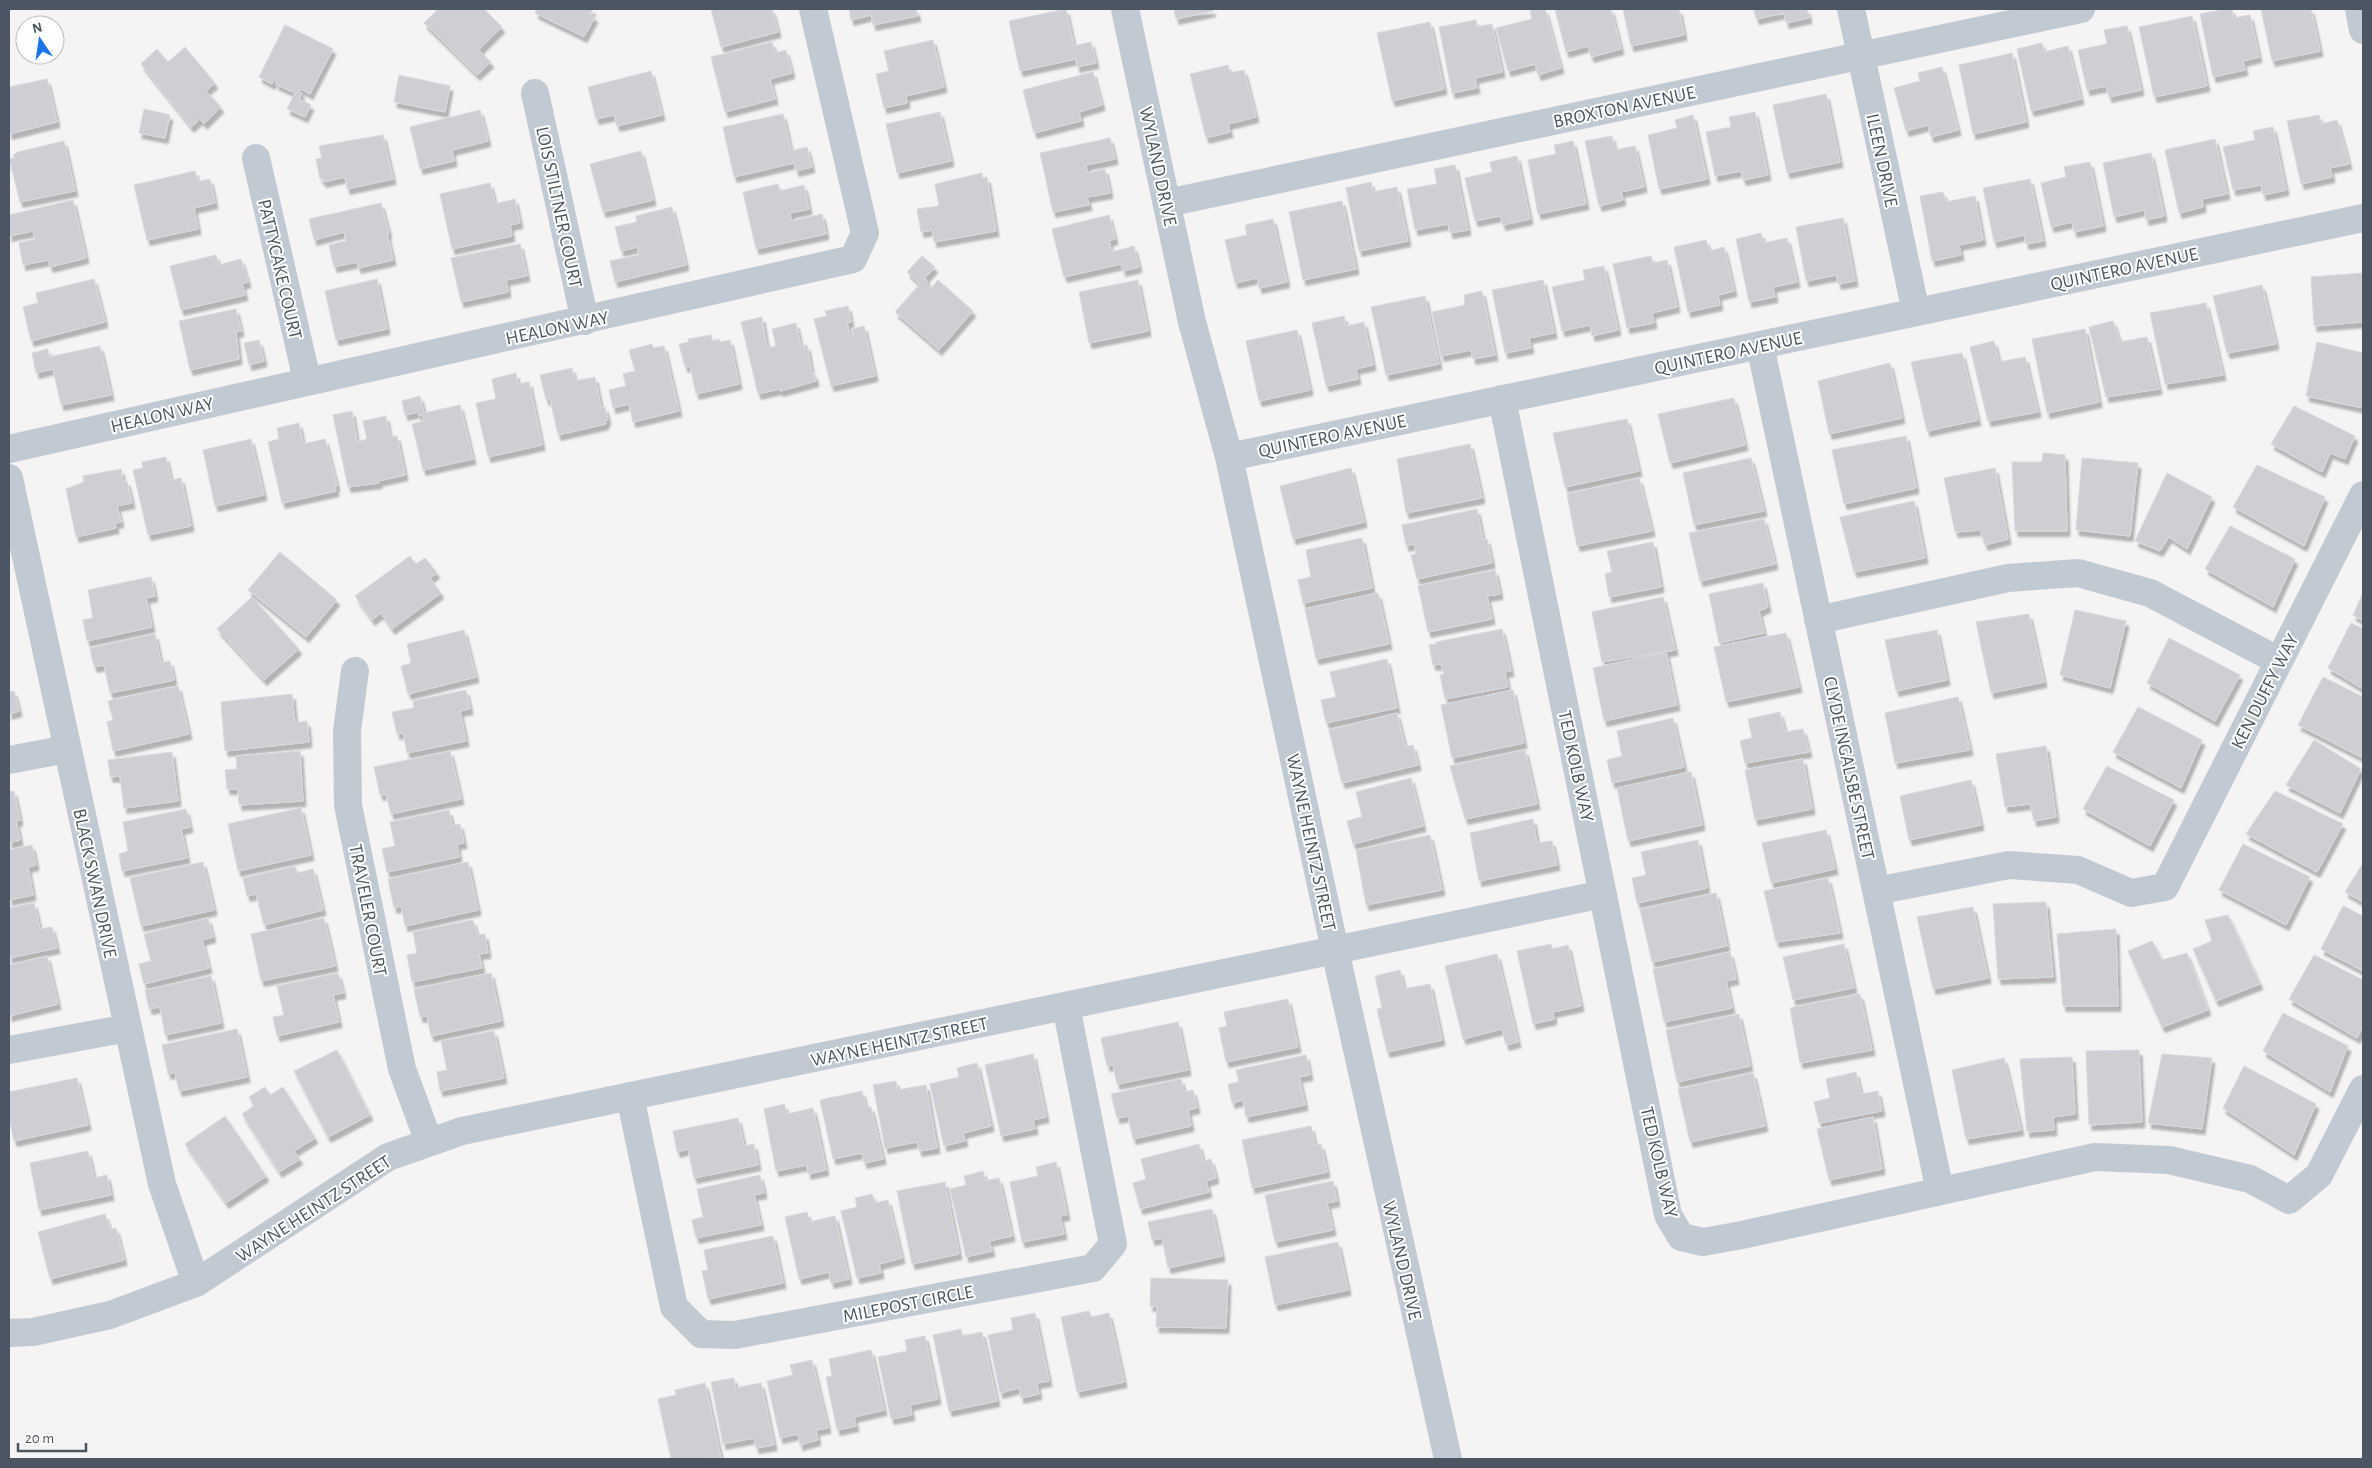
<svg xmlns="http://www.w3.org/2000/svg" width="2372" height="1468" viewBox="0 0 2372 1468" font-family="'Alegreya Sans',sans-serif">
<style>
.building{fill:#cdcfd5;stroke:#d7d9de;filter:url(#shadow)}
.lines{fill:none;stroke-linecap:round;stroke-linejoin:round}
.minor{stroke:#c1cad2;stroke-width:28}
.labels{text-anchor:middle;stroke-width:4;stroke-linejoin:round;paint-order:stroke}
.street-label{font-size:19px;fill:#4a5661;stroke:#fff}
</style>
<defs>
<filter id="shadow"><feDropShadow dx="3" dy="5.5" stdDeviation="1" flood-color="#0004"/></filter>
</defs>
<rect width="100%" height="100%" fill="#f5f3f3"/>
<path class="building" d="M438,9H484L502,27L479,50L491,62L477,75L424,23Z
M537,9H593L590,14L595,17L584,37L535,13Z
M711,9H772L778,32L721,47Z
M849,9H916L918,16L873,25L871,15L851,20Z
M1066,9L1074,46L1091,42L1096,63L1077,67L1076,59L1020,71L1009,21Z
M1174,9H1212L1213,11L1176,19Z
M1539,9H1545L1561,68L1538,75L1535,64L1508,71L1496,28L1532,19L1530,11Z
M1555,9H1611L1621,49L1591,57L1588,46L1566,52Z
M1623,9H1679L1684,35L1631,46Z
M1754,9H1807L1809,18L1786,23L1784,13L1756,19Z
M2226,9H2232L2233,18L2250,15L2259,57L2243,61L2245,70L2213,77L2200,14Z
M2261,9H2311L2320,51L2272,61Z
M2192,16L2207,86L2154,97L2139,27Z
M1476,20L1477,27L1492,24L1502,72L1475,78L1477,88L1452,93L1439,27Z
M1430,22L1444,89L1392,101L1377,33Z
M285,25L333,49L310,94L301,89L299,92L302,93L299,99L311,105L305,117L287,109L295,93L275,84L277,82L274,80L272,84L259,77Z
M2127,26L2141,90L2109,97L2106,86L2087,90L2078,50L2107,44L2104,30Z
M933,40L944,87L906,96L907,103L884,108L876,74L889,71L884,51Z
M772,42L775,53L786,50L792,73L770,79L775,99L725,112L711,57Z
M2042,43L2044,52L2068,46L2081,99L2031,111L2017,49Z
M185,47L215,83L206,91L221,107L204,124L200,119L191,127L141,64L157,49L168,62Z
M2012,53L2026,122L1973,134L1959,65Z
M1228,65L1230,73L1244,70L1256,117L1228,124L1230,132L1206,138L1190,74Z
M1942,67L1958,130L1931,137L1928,125L1906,131L1894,88L1920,81L1918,73Z
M651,71L662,115L617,126L614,115L596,119L588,87Z
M1093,72L1102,105L1079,112L1081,121L1034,133L1023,90Z
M399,75L450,86L445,112L394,102Z
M47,79L57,122L9,134V87Z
M1826,94L1840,162L1787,173L1773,105Z
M144,109L170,115L165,138L139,133Z
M480,110L488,141L452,150L454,161L420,169L410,127Z
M940,112L951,161L897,173L886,124Z
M1755,112L1768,175L1743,180L1741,171L1715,176L1706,132L1731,127L1729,117Z
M783,114L791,151L807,147L812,167L796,171L794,163L734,177L723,127Z
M1693,115L1707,179L1659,189L1648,135L1677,128L1675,120Z
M2319,115L2321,124L2337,120L2349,164L2330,168L2332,177L2301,184L2287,121Z
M2273,127L2286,190L2263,195L2261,185L2233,190L2223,147L2255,140L2253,131Z
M383,135L393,179L347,189L345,177L323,182L322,178L320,179L316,159L322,158L319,146Z
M1612,136L1615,150L1635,146L1644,187L1621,192L1623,200L1599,206L1585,141Z
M1110,138L1115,159L1086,165L1087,173L1105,169L1110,193L1087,197L1089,205L1053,212L1040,153Z
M2215,139L2227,194L2202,199L2203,207L2179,213L2165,150Z
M64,141L75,191L20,202L11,165L9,166V159L14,158L13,155L18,152Z
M1573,141L1586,204L1538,214L1528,160L1556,154L1554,145Z
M641,151L653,200L603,212L590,164Z
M2151,153L2164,216L2146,220L2144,210L2114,217L2103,163Z
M1517,156L1530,219L1503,225L1500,216L1475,221L1465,178L1492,172L1490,162Z
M2090,162L2103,226L2074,232L2072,222L2051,227L2041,183L2066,177L2064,167Z
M1455,165L1468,230L1450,233L1448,224L1415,230L1407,189L1437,184L1434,169Z
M195,171L198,182L210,179L215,203L194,208L198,229L147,240L134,185Z
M982,173V178L987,177L996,231L934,242L932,230L921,232L917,209L939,206L935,184Z
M2030,179L2043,241L2026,244L2024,235L1994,242L1983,188Z
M1371,182L1373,192L1397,187L1408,241L1359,251L1346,188Z
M490,183L495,204L515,199L520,223L510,225L512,236L452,249L440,194Z
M778,184L780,191L804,185L809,209L790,213L791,221L822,214L826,234L756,249L743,192Z
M1943,192L1946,202L1975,196L1983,240L1959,245L1961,255L1932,261L1920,196Z
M73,200L86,258L50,267L48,260L23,265L19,243L35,239L33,231L9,236V215Z
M1342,201L1356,269L1303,280L1289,212Z
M381,203L389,233H387L393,260L358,268L357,262L334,267L329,245L346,241L344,232L314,240L309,219Z
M672,207L686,265L615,282L610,261L639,255L637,247L621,251L615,227L637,222L636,216Z
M1109,215L1115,239L1109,241L1112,252L1134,246L1139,267L1123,271L1121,264L1064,277L1052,229Z
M1843,218L1855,281L1838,284L1837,275L1806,281L1796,227Z
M1273,219L1287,282L1259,288L1257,278L1235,283L1225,240L1247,235L1245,225Z
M1761,233L1763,243L1787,238L1797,282L1773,287L1775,297L1749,302L1736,239Z
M1706,240L1709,251L1724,247L1734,291L1718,295L1720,305L1688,312L1674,247Z
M520,244L527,276L506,280L508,292L461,302L451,258Z
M216,255L219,265L241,259L248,282L242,284L245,295L181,310L170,266Z
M922,256L935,267L925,278L928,281L926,283L931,288L938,280L973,311L939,350L895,312L920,284L907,272Z
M1651,256L1653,263L1667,260L1677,307L1652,313L1654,323L1627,328L1613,264Z
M1604,266L1618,330L1592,336L1590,325L1562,331L1552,287L1585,280L1583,270Z
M2363,273V322L2314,326L2311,277Z
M94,279L105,322L31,341L23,307L38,303L36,293Z
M377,279L387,329L336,340L325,291Z
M1138,280L1148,331L1089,343L1079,292Z
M1543,280L1554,333L1529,338L1531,348L1505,353L1492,290Z
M2262,285L2276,344L2227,353L2213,296Z
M1482,291L1495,355L1473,359L1471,350L1441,356L1432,312L1465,305L1464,295Z
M1425,296L1439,364L1386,375L1371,307Z
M2206,303L2223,375L2165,384L2150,313Z
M848,306L851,322L847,323L851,340L854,339L852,329L864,326L875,376L831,386L814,319L827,316L825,311Z
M236,309L241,331L236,332L239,359L190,370L179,321Z
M1344,316L1346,326L1364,322L1373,365L1356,369L1358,379L1326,386L1312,323Z
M762,317L767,348L776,346L772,329L796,323L801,347L807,345L812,374L814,373L816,381L780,391L779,389L758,394L741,322Z
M2113,321L2120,342L2147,337L2159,389L2106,397L2089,327Z
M2085,329L2099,402L2047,413L2032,339Z
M1297,330L1310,390L1259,401L1246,341Z
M711,335L712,341L719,339L720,342L730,340L739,384L696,394L690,366L685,367L679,344L689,342L688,339Z
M259,340L264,361L249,365L244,343Z
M1994,341L1999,362L2025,357L2038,412L1988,421L1970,347Z
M2317,342L2363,353V408L2306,396Z
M652,344L653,348L664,346L679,411L633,422L629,404L613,408L609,390L626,386L623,374L635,371L629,350Z
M100,346L111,395L61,405L53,369L36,373L32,353L48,349L49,357Z
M1962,353L1978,420L1927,431L1911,362Z
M1890,363L1902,418L1829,434L1818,381Z
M572,368L575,381L595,377L601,408L605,407L608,420L605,421L606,424L558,435L550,399L546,400L540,375Z
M516,373L518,384L529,382L542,445L488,457L476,403L496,399L492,379Z
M420,396L424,413L460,405L473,459L423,470L412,424L424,421L422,415L419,416L418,412L405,415L402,401Z
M1734,398L1745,445L1670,463L1658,414Z
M2294,406L2355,436L2345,459L2330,453L2322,472L2271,444Z
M352,411L357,442L367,439L363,421L386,416L390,437L397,436L405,475L378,481L379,483L348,487L333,415Z
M1627,419L1639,471L1565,487L1553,433Z
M299,423L303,444L325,439L337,486H335L336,491L282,503L268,442L279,439L277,428Z
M1906,436L1916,488L1844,504L1832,450Z
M251,439L264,495L215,506L203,450Z
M1470,444L1482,498L1406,513L1397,459Z
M2043,453L2065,455L2067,531H2015L2012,462H2042Z
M166,457L171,480L181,478L191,526L148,535L133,470L143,468L142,462Z
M1751,458L1764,511L1694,525L1683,473Z
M2082,458L2138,463L2130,536L2076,530Z
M2257,465L2325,497L2304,546L2233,507Z
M1351,468L1364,522L1293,539L1280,486Z
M1995,468L2008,539L1985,545L1980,530L1955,532L1944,478Z
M121,469L123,482L127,481L132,503L117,506L121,522L115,523L116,528L76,537L66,489L84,482L83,476Z
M2167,473L2212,497L2187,549L2169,537L2160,551L2135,541Z
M1639,478L1652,531L1577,546L1567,494Z
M1914,501L1925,558L1854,572L1840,517Z
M1477,509L1483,540L1487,539L1492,563L1417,579L1411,555L1416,554L1414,544L1406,546L1402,525Z
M1764,519L1775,564L1700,581L1689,533Z
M2230,526L2295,559L2273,607L2205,569Z
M1362,538L1372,588L1303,603L1298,580L1311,577L1306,550Z
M1653,542L1661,587L1609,597L1605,574L1612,572L1607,551Z
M280,552L337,600L306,637L248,590Z
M410,556L416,564L425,558L437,573L430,578L441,593L392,629L381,613L372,620L355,596Z
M1495,570L1500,594L1487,596L1492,619L1428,632L1418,586Z
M151,577L155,596L146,598L152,627L87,641L83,620L93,618L88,590Z
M1763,583L1768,607L1759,611L1764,633L1719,643L1709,594Z
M1378,593L1389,644L1316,659L1305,609Z
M2363,593V621L2353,615Z
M252,597L299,649L264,680L217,629Z
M1663,597L1675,650L1602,662L1592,612Z
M2075,610L2126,621L2110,688L2060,675Z
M2029,614L2044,682L1991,693L1976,622Z
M2351,623L2363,629V689L2328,668Z
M1502,629L1511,671L1505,672L1508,687L1445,699L1440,675L1444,674L1441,664L1433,665L1429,645L1436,644V642Z
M464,630L476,677L408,694L401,666L411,663L407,644Z
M1937,630L1947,680L1896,691L1885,640Z
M1786,633L1799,687L1726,702L1714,647Z
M155,634L161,663L170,661L174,680L110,693L104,665L94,667L90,648Z
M2169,638L2240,675L2215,721L2147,683Z
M1666,652L1677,705L1604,721L1593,668Z
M1387,659L1397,708L1326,723L1321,700L1336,697L1330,672Z
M2323,677L2363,697V758L2298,725Z
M178,686L189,734L113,751L107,722L113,720L108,701Z
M466,690L470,709L460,711L466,741L407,753L403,733L397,734L392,712L414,708L413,701Z
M1513,690L1524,743L1452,758L1441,705Z
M14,691L19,711L9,714V692Z
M292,694L295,723L307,721L309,742L225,751L221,702Z
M1958,697L1970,750L1895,763L1885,713Z
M2138,707L2202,740L2181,788L2113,752Z
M1780,712L1785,732L1803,729L1809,752L1745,763L1740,741L1752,738L1748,719Z
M1397,713L1405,747L1413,745L1418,765L1342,783L1329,730Z
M1673,718L1684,767L1612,783L1607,760L1622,756L1617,731Z
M2314,740L2361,769L2340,813L2286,785Z
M2046,746L2056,817L2034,821L2030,804L2005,807L1996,754Z
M1525,750L1537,804L1465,819L1450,766Z
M300,751L303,801L239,805L238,789H227L225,770L237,769L236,756Z
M450,751L461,799L391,814L386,794L380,795L374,767Z
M172,752L178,801L124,808L120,776L110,777L108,760Z
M1803,759L1812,809L1755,820L1745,770Z
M2107,766L2174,800L2150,846L2083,809Z
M1691,772L1702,825L1628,841L1617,788Z
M1411,778L1423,826L1353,844L1347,821L1362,817L1356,792Z
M1971,780L1981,825L1909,840L1900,796Z
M14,791L20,820L16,821L20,840L9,843V792Z
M2275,791L2343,824L2317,872L2246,834Z
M301,808L311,855L238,871L228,824Z
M186,809L190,827L181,829L187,858L122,871L119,854L128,851L123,822Z
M449,810L452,825L460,824L464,843L457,844L459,857L387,872L382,849L395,846L390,822Z
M1533,819L1537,843L1552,841L1557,865L1479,881L1470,833Z
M1826,830L1835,869L1771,883L1762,843Z
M1430,835L1442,890L1366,905L1356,850Z
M1698,840L1707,888L1637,903L1632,878L1646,875L1641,852Z
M2243,844L2310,877L2286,925L2219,890Z
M32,845L36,865L28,867L33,895L9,900V850Z
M203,862L214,910L141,926L130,878Z
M468,862L478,910L405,926L401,906L394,908L388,879Z
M2363,863V902L2345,892Z
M295,866L297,873L313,869L323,910L264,925L256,894L247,896L243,878Z
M1828,878L1840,933L1776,942L1764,891Z
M1716,893L1727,946L1652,962L1640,909Z
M2046,902L2053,977L1998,979L1993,904Z
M34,903L40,929L52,927L57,948L9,958V908Z
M2343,906L2363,916V971L2321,949Z
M1973,907L1988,978L1933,989L1917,917Z
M2228,915L2260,984L2216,1001L2193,949L2212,941L2205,920Z
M208,918L213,937L202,940L209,968L144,984L139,964L151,961L144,934Z
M324,918L335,966L261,981L251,934Z
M473,920L477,935L485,934L488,953L479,954L482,968L412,982L407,955L417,953L413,932Z
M2116,929L2118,1006H2063L2057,934Z
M2152,941L2162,960L2187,953L2208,1010L2162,1027L2128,951Z
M1551,944L1552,949L1568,945L1581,1006L1553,1012L1554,1019L1533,1024L1517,951Z
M1844,944L1854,988L1793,1000L1783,957Z
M1730,952L1736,979L1726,981L1732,1008L1664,1022L1653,969Z
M1497,954L1518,1042L1506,1045L1502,1029L1463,1039L1445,966Z
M2314,955L2363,980V1025L2357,1038L2289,999Z
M47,956L58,1004L9,1016V965Z
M1400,970L1404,989L1430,984L1442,1040L1387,1052L1377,1009L1382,1008L1375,976Z
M338,973L343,993L333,995L339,1022L277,1036L273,1017L284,1015L277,986Z
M491,973L501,1021L431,1036L427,1016L420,1017L414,989Z
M211,976L221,1023L165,1035L160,1007L149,1009L145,990Z
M1860,994L1872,1050L1800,1063L1790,1008Z
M1288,999L1298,1047L1226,1062L1219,1028L1227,1026L1224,1012Z
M2283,1013L2348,1046L2330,1092L2263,1051Z
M1739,1014L1750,1066L1677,1082L1666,1030Z
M1178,1022L1188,1070L1117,1084L1113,1065L1107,1066L1101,1038Z
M237,1029L247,1077L179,1091L175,1072L168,1074L162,1045Z
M494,1031L504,1078L440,1091L437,1072L447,1070L441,1041Z
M337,1050L370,1115L328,1137L294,1071Z
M2139,1050L2142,1122L2089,1125L2086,1051Z
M1033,1054L1046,1117L1033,1120L1035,1129L1001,1136L985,1065Z
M2162,1054L2212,1058L2202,1129L2148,1123Z
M1306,1055L1310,1075L1299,1077L1305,1105L1246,1117L1243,1100L1232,1103L1228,1084L1239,1082L1236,1070Z
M2072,1057L2075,1114L2053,1117L2054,1130L2027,1132L2020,1059Z
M2004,1058L2021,1130L1966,1139L1952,1070Z
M977,1063L991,1126L963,1133L965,1141L944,1146L930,1084L959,1077L957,1068Z
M2244,1066L2316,1104L2294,1155L2223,1108Z
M1856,1072L1861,1094L1878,1091L1882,1111L1819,1123L1814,1102L1830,1098L1826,1079Z
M1753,1073L1765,1126L1690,1142L1678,1089Z
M77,1078L88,1125L14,1141L9,1117V1092Z
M1181,1079L1184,1092L1193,1090L1197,1108L1188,1110L1191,1126L1133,1139L1128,1116L1117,1118L1111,1094Z
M896,1081L897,1090L926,1085L937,1148L919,1151L917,1142L885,1148L873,1085Z
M265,1087L270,1095L283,1087L315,1138L294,1151L300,1159L279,1172L242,1114L254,1106L249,1097Z
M862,1091L866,1108L871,1107L883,1159L864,1163L862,1153L833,1159L820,1100Z
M784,1104L787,1114L813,1108L826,1170L808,1174L807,1165L776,1171L764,1109Z
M225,1116L266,1176L226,1203L185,1144Z
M1873,1117L1882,1169L1829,1180L1817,1129Z
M738,1118L744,1146L754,1144L758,1165L694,1178L688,1149L677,1152L673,1131Z
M1311,1126L1315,1145L1321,1144L1327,1172L1252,1188L1242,1140Z
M1199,1144L1203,1161L1211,1159L1216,1178L1206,1181L1209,1192L1140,1209L1133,1183L1146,1179L1141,1159Z
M88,1151L94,1178L107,1175L111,1195L39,1210L30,1163Z
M1056,1162L1067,1215L1060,1216L1064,1234L1022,1242L1010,1182L1038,1176L1036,1167Z
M983,1171L985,1181L999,1178L1012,1236L989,1241L992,1251L966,1257L950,1189L966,1185L964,1176Z
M760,1175L764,1193L754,1195L761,1225L696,1238L692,1220L703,1217L697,1189Z
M1333,1181L1337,1201L1327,1203L1333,1230L1275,1242L1265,1195Z
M945,1182L959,1254L912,1264L897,1191Z
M872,1194L875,1203L888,1200L902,1258L879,1264L881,1273L857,1278L841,1211L857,1207L855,1198Z
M1212,1209L1222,1256L1168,1268L1162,1238L1152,1240L1148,1222Z
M807,1212L809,1222L835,1216L849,1279L831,1283L829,1272L799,1279L785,1217Z
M105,1214L110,1230L116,1228L124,1260L50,1279L38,1232Z
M773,1236L783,1283L708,1299L702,1271L708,1270L704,1250Z
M1338,1242L1348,1290L1275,1305L1265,1257Z
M1151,1278L1228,1280L1226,1328L1156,1327L1157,1306H1150Z
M1089,1311L1091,1317L1109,1313L1124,1382L1077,1392L1061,1317Z
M1035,1313L1049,1381L1037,1383L1039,1394L1021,1398L1019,1388L1000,1393L988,1335L1013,1330L1011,1318Z
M961,1329L962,1336L982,1332L997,1401L949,1411L933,1335Z
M925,1336L938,1399L910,1405L912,1415L891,1419L878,1357L907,1351L905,1340Z
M871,1350L884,1410L854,1417L856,1426L837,1430L826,1377L832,1376L829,1359Z
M812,1360L828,1428L816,1430L818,1440L800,1445L798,1434L780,1438L767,1381L793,1375L790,1365Z
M734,1378L735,1388L761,1383L774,1445L756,1448L754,1438L723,1444L711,1382Z
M705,1383L721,1458L671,1459L658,1399L676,1395L675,1390Z"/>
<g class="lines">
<path class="minor" d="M1125,9L1192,322L1229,457L2363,218
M1851,9L1916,312
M2359,9L2363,30
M535,93L585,321
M256,158L307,380
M1167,203L2081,9
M1760,345L1940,1191
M1502,399L1668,1215L1681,1237L1703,1242L1742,1235L2095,1157L2169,1160L2250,1179L2289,1200L2319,1175L2363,1089
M9,449C290,384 572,324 853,259L865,233L813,9
M9,478L162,1184L196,1283
M1818,620L2008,578L2078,573L2150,593L2279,661
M355,671L347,731L348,805L402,1069L429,1142
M9,760L67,749
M1876,891L2009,865L2078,870L2131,893L2165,887L2363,495
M9,1050L128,1028
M630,1096L674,1307L701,1334L735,1335L1093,1268L1113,1244L1066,1006
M9,1333L33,1332L110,1315L196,1283L388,1157L462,1131L1335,950L1229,457
M1448,1459L1335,950L1603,894"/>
</g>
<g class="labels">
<g class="street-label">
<text transform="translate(1624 106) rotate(-12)" y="7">BROXTON AVENUE</text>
<text transform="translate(1883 160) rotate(78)" y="7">ILEEN DRIVE</text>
<text transform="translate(1159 166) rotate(78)" y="7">WYLAND DRIVE</text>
<text transform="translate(560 207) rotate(78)" y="7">LOIS STILTNER COURT</text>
<text transform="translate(2124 268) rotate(-12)" y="7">QUINTERO AVENUE</text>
<text transform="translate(281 269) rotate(77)" y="7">PATTYCAKE COURT</text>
<text transform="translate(557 327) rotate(-12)" y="7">HEALON WAY</text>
<text transform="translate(1728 352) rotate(-12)" y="7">QUINTERO AVENUE</text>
<text transform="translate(162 414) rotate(-13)" y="7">HEALON WAY</text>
<text transform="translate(1332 435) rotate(-12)" y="7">QUINTERO AVENUE</text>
<text transform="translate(2264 691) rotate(-63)" y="7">KEN DUFFY WAY</text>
<text transform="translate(1577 766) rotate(78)" y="7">TED KOLB WAY</text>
<text transform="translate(1850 768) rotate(78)" y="7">CLYDE INGALSBE STREET</text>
<text transform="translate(1312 842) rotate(78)" y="7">WAYNE HEINTZ STREET</text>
<text transform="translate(96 883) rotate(78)" y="7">BLACK SWAN DRIVE</text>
<text transform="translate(369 910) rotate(79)" y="7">TRAVELER COURT</text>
<text transform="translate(899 1041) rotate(-12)" y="7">WAYNE HEINTZ STREET</text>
<text transform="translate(1660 1162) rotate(77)" y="7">TED KOLB WAY</text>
<text transform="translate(313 1208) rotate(-33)" y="7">WAYNE HEINTZ STREET</text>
<text transform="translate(1403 1260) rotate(77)" y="7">WYLAND DRIVE</text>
<text transform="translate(908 1303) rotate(-11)" y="7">MILEPOST CIRCLE</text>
</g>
</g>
<rect width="2372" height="1468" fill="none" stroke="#4a5661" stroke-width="20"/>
<g transform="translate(40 40) rotate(347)"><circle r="24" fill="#ffffff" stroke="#b7bbc0"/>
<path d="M0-4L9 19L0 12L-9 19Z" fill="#1a73e8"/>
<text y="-8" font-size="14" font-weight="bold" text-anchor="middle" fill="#4a5661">N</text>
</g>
<path d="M18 1443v8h68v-8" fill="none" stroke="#4a5661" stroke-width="2.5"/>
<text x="25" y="1443" font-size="15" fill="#4a5661" stroke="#ffffff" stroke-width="4" paint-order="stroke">20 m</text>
</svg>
